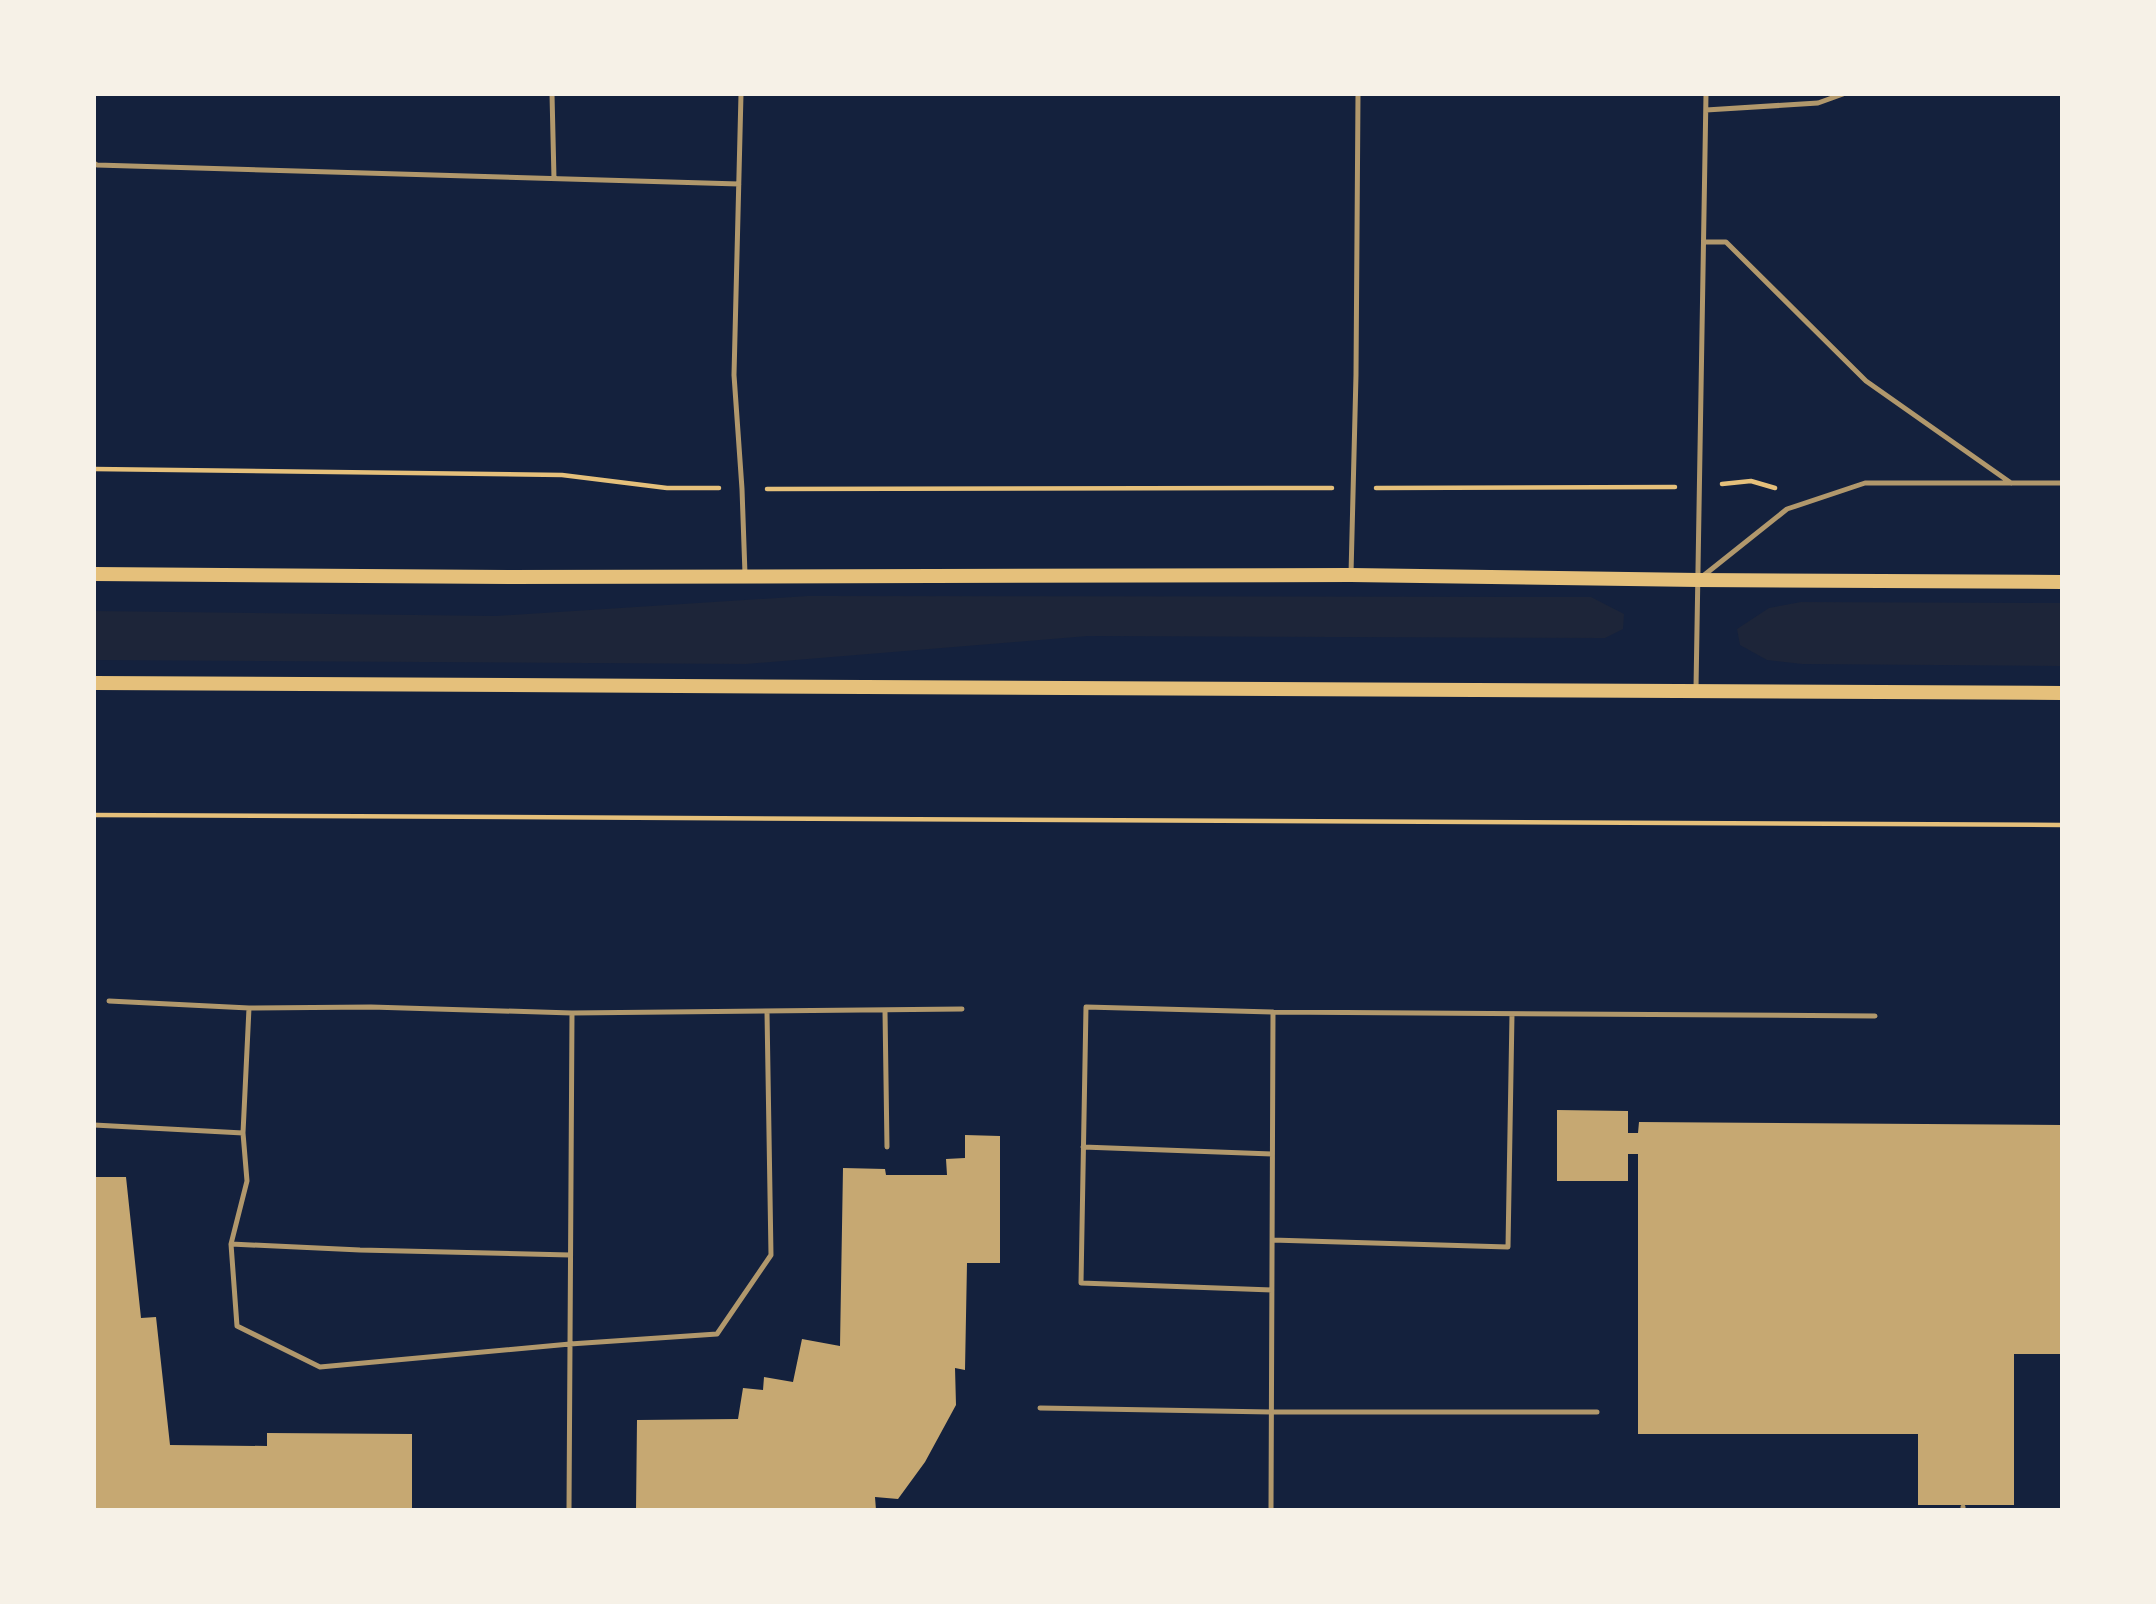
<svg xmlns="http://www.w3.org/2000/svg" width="2156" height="1604" viewBox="0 0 2156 1604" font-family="'PT Sans Narrow',sans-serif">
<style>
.green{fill:#1d2539}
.building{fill:#c6a872}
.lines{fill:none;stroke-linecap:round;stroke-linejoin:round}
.path{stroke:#e5c07b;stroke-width:4.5}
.service{stroke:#b1986c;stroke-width:5}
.secondary{stroke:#e5c07b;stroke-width:14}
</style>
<rect width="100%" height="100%" fill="#14213d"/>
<path class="green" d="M808,596L1591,597L1624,614L1623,629L1605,638L1088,636L746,664L95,660V611L496,616Z
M1801,602L2061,603V666L1802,664L1767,660L1740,645L1737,629L1769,608Z"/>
<path class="building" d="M1557,1110L1628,1111V1133H1638L1639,1122L2062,1125V1354H2014V1505H1918V1434H1638V1154H1628V1181H1557Z
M965,1135L1000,1136V1263H967L965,1370L955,1368L956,1405L925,1462L898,1499L875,1497L876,1510H636L637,1420L738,1419L743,1388L763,1390L764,1377L793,1382L802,1339L840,1346L843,1168L885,1169L886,1175H947L946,1159L965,1158Z
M94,1177H126L141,1318L156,1317L170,1445L267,1446V1433L412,1434V1510H94Z"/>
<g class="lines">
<path class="path" d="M94,469L562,475L667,488H719
M1722,484L1751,481L1775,488
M1376,488L1675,487
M767,489L1332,488
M94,815L2062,825"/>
<path class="service" d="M552,94L554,179
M741,94L734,375L742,489L745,574
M1706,110L1818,103L1843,94
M94,163L97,165L739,184
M1704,242H1726L1866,381L2011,483
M1351,574L1356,375L1358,94
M1703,576L1787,509L1865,483H2062
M1696,688L1706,94
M109,1001L249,1008
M885,1011L887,1147
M94,1125L243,1133
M1083,1147L1272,1154
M1272,1240L1508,1247L1512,1014
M231,1244L247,1181L243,1133L249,1008L371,1007L572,1013L962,1009
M570,1255L360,1250L231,1244L237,1326L320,1367L570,1344L717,1334L771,1255L767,1012
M1272,1290L1081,1283L1086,1007L1273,1012
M1040,1408L1271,1412H1597
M569,1510L572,1013
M1271,1510L1273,1012L1875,1016
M1963,1510V1507"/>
<path class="secondary" d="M94,574L508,577L1351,575L1698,580L2062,582
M94,683L2062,693"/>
</g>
<rect width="2156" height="1604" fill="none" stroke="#f6f1e7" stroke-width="192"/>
</svg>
